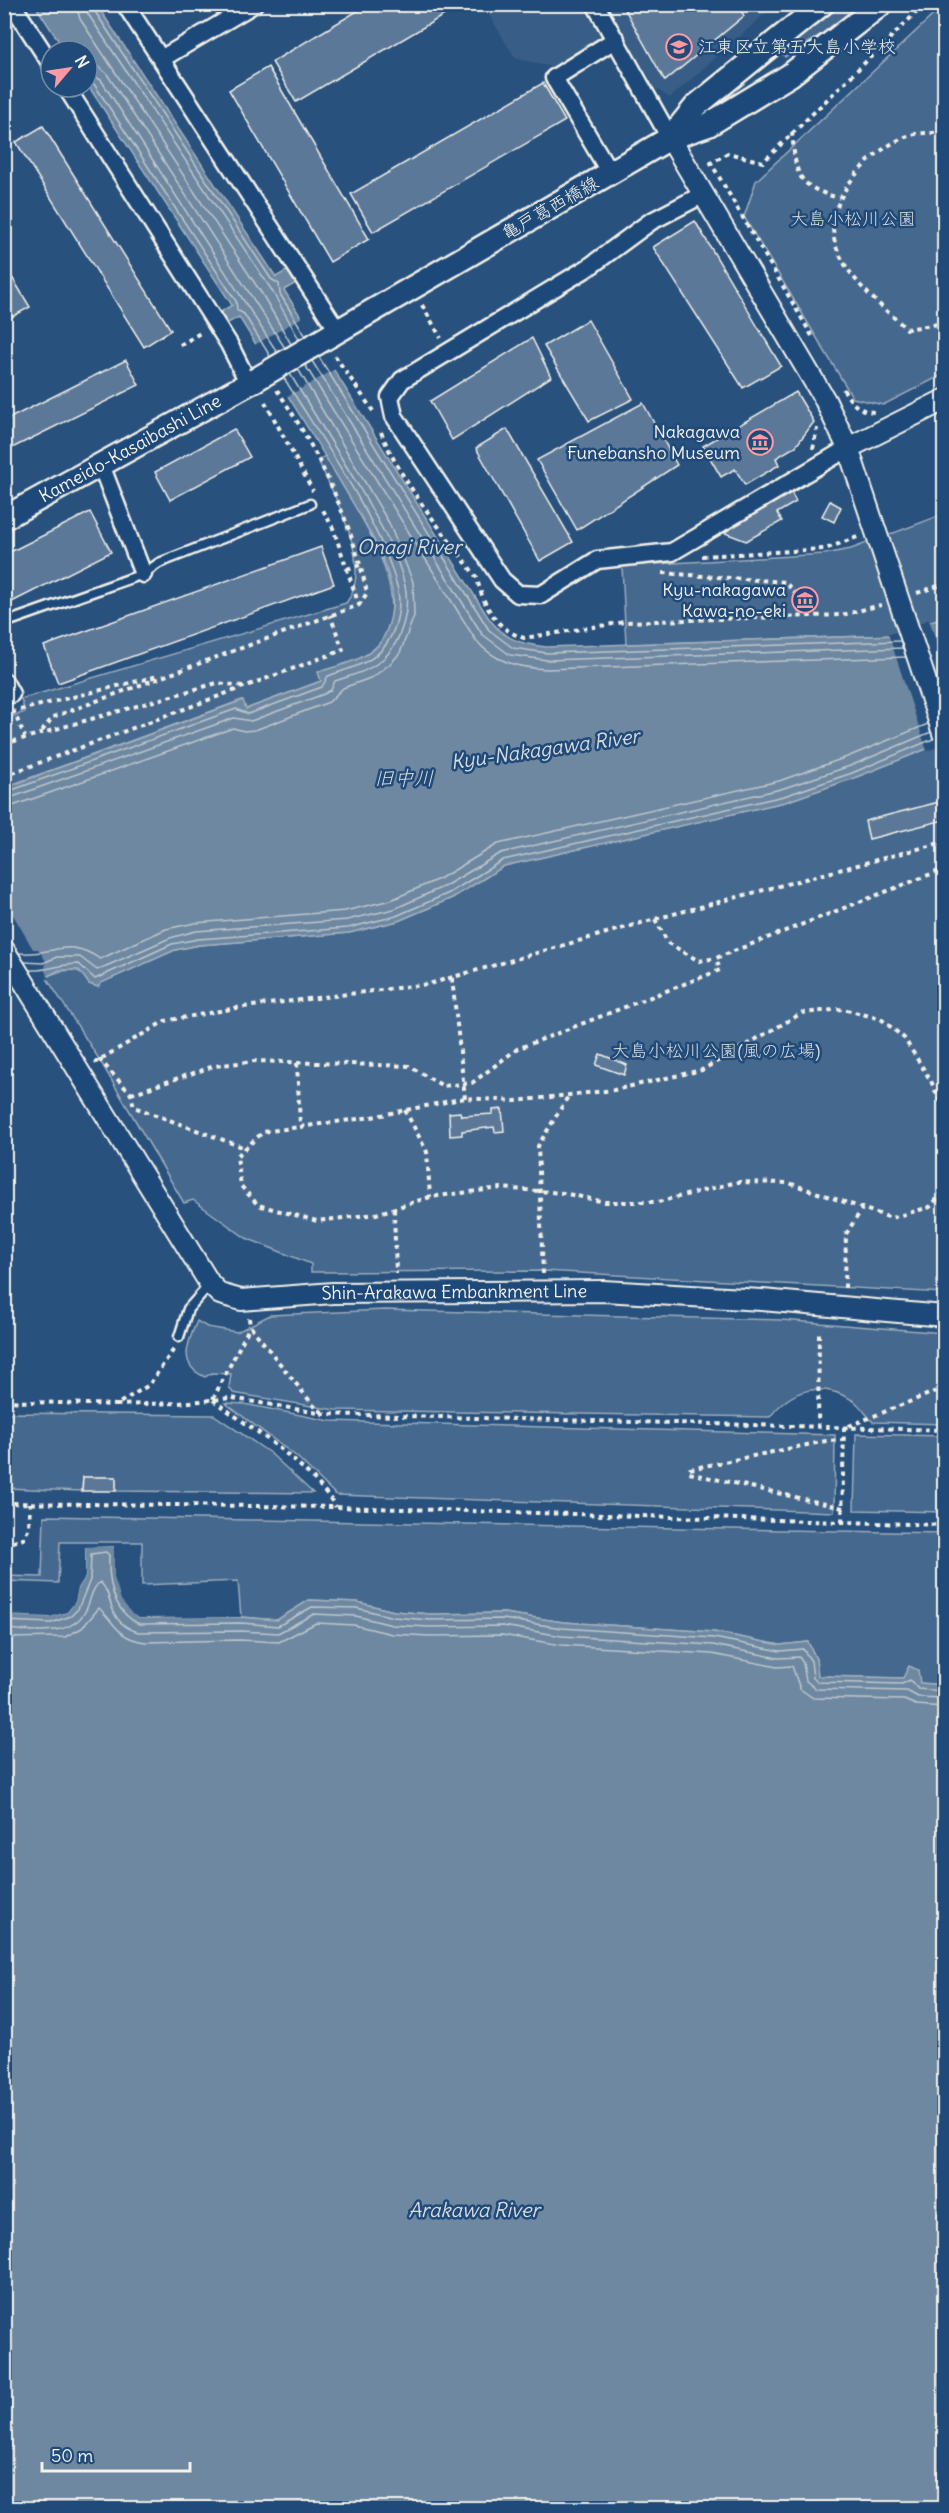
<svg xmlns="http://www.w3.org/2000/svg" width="949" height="2513" viewBox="0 0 949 2513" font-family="Delius,'Klee One',sans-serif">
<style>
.built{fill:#375d86}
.green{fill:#45688e;stroke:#9cacbb;stroke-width:1.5}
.water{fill:#6e88a2;stroke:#a4b2be;stroke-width:1.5}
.pier{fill:#28517e}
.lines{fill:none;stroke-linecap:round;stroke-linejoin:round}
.shore{stroke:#bec7cc;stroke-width:1.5}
.building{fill:#5b7899;stroke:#f4f1e8;stroke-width:1.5}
.service-casing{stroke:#f4f1e8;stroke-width:13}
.minor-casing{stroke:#f4f1e8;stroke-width:21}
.tertiary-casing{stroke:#f4f1e8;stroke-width:24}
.secondary-casing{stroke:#f4f1e8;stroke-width:27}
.path{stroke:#f4f1e8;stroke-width:4;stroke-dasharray:4.5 4.5;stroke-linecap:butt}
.service{stroke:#1f4a7a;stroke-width:8}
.minor{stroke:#1f4a7a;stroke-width:16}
.tertiary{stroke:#1f4a7a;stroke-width:20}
.secondary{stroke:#1f4a7a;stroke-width:22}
.tertiary-bridge-casing{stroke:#f4f1e8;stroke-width:24;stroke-linecap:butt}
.secondary-bridge-casing{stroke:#f4f1e8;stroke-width:27;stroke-linecap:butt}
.tertiary-bridge{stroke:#1f4a7a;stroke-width:20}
.secondary-bridge{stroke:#1f4a7a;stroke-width:22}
.labels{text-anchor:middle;stroke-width:5;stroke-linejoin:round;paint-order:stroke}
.poi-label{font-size:18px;fill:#f4f1e8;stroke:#1f4a7a;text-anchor:end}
.street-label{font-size:18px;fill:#f4f1e8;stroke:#1f4a7a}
.park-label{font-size:18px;fill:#dadcda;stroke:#1f4a7a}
.water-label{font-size:20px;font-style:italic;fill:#d9dcda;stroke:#1f4a7a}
</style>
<rect width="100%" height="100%" fill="#28517e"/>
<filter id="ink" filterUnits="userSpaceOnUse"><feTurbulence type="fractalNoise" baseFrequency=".0167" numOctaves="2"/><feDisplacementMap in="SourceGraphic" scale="12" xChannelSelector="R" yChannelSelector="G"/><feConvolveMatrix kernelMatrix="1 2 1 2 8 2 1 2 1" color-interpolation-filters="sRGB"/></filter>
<g filter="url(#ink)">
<path class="built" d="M483,5H582L605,42L560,69L515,58Z
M607,5H775L670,98L656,89Z"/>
<path class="green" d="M842,5H868L785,57L782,52Z
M944,5V374L883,405L853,398L744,217L756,181Z
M325,456C350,499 426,604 374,649C359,662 337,666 319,672L321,681L246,709L242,700L5,787V719L25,712L21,699L346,603C375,568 334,495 318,460Z
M944,514V616L898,635L626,644L622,566L825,554L851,549Z
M944,742V1293L544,1271L311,1272V1264L246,1238L193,1200L184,1203L99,1059L46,977C70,965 79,970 101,983L175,950L200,945L349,933L398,921L452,898L504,866L785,802L854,778Z
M385,1310L781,1320L944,1333V1424L873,1422C867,1416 861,1406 854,1401C821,1381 792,1388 770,1417L335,1410L233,1393L229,1387L231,1374L212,1373L205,1377C177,1365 188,1342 197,1321L207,1327L237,1332L270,1315Z
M225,1403L244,1404L330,1421L835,1435L834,1512L336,1495L297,1457Z
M4,1413L214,1415L270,1453L313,1493L116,1491V1477H83L82,1491L5,1488Z
M856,1434L944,1436V1512L854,1510Z
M44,1516L944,1533V1685L919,1683L903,1678L818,1676L816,1659L808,1642L780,1645L714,1632L563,1622L504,1613L430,1614L394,1611L357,1602L310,1600L277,1620L241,1617L238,1581L142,1585V1542H60L58,1583L5,1581V1576L42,1577Z"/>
<path class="water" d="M35,5H97L276,277L288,270L296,283L284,290L486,614C501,638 519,644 546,647L898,635L944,616V742L854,778L785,802L504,866L452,898L398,921L349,933L199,945L175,950L101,983L98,987L89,984L79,970H59L46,977L5,974L4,788L243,700L246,709L321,681L318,672C340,665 369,660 382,640C390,626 394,607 392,591C386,555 362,519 344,488C310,430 274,374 239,317L226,324L219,313L232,305L87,84V51H65Z
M85,1546H115C114,1572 115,1603 139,1618L241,1617L277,1620L309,1600L357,1602L394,1611L430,1614L504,1613L563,1622L714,1632L780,1645L808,1642L816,1659L818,1676L903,1678L909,1666L918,1670L920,1683L944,1685V2508H5V1615L50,1617L67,1612L75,1602L78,1588L85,1577Z"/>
<path class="pier" d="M304,316L337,368L285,398L253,346Z
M929,619L944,665V745L927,751L888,633L898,632Z
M5,901L33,949H38L46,961L45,971L49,979L4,977Z
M85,1543L117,1545V1576L124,1599L140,1615L241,1614V1617L139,1618L132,1614L121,1600L114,1577V1546L85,1547V1577L78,1588L75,1602L67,1612L50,1617L5,1615L4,1612L50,1614L65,1609L72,1600L75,1587L82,1577V1546Z"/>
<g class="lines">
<path class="shore" d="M76,4L80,19L262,294L291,344
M85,4L88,14L271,289L299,339
M93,4L94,10L271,279L279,284L280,294L305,335
M87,64L99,67L107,74L285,348
M87,73L101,80L277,352
M87,81L94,84L236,301L237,310L244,314L270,356
M319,357L489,630L513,648L547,653L900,641
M312,361L482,634L510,655L547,660L903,648
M305,365L475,639C493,662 519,668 547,669L906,657
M4,793L236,709L248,714L322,687L328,676C349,668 374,664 387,643C397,628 402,604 397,586C380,520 320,437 284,378
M4,800L234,718L251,721L324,694L331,690L335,681C353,675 370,671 384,658C402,641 410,609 405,586C397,551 376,517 359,487C336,449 313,412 290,374
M4,809L233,728L244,731L255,730L329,702L343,688L373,677L390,664L400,653L414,616L413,582L389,523L298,369
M19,953C55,956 66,936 100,959L166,929L195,923L345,911L391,900L441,878L498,844L779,781L847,757L928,724
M25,962L43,963L57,957H80L97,970L170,938L196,931L347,920L394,909L445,886L501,853L781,789L850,766L931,732
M30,970C48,971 59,964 79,964L95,979L172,944L198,939L348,928L396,916L449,893L503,860L784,796L852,773L933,739
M4,1621L51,1623L71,1616L78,1609L90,1580L91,1554L106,1552L109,1555C108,1581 113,1612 139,1624L241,1623L278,1626L312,1607L357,1608L393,1617L429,1620L503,1619L562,1628L714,1638L780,1651L803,1649L811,1661L813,1678L818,1682L902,1684L910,1680L918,1689L944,1691
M4,1629C31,1630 71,1639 86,1610C91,1600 91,1589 100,1582C116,1597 104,1621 138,1632L241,1631L278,1633L314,1614L356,1616L392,1625L429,1627L503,1626L562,1636L713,1645L778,1658L799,1657L803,1663L806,1681L816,1689L907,1691L918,1697L944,1698
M4,1638L65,1637L82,1628L99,1608C116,1624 117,1638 145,1642L240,1640L279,1642L316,1623L354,1625L392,1634L429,1636L502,1635L561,1645L712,1654L777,1667L792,1666L800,1689L813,1698L904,1700L916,1705L944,1707"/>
</g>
<path class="building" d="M369,4H463L296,102L272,62Z
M622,4H738L744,16L665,81Z
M268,67L369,239L330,262L229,90Z
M543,83L565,121L373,232L351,194Z
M43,126L171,330L144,347L16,142Z
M695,221L781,366L743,388L653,247Z
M4,264L30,307L10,318L4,309Z
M588,320L633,399L589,421L544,346Z
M532,338L551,377L452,440L430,401Z
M126,360L139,385L4,452V421Z
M796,392L814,422L796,446L776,458L779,465L745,485L735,469L721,477L703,446Z
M643,403L677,465L577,530L537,460Z
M234,429L250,457L170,500L155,472Z
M507,429L573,542L540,561L476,448Z
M790,490L796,502L777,513L782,521L746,541L725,533L733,522Z
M830,501L841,507L834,522L822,516Z
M90,512L111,552L4,606V555Z
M321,547L334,584L58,683L44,646Z
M939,802L944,820L869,839L865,821Z
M600,1054L627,1065L624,1075L596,1065Z
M502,1109L504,1131L495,1132L494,1127L462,1131V1135L450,1136L449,1113L460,1112L461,1116L493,1114V1110Z
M83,1477H116V1491H82Z"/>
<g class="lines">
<g class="service-casing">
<path id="service" d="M4,623L143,574L159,563L310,504
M179,1337L188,1309L210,1284"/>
</g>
<g class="minor-casing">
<path id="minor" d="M12,4L51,64
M125,4L338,331
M595,4L670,138
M161,59L254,4
M66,87L229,344L249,384
M610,173L554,78L616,39
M702,195L650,222L589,267L402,380L390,397L394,416L502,580L518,594L541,595L597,560L672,552L848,448
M101,465L143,574
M4,681L11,694"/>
</g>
<g class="tertiary-casing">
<g id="tertiary">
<path d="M670,138L825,400L848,448L879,541"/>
<path d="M848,448L944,400"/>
<path id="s1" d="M4,950L210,1284L220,1294L241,1300L333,1293L603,1291L762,1300L944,1316"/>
</g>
</g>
<g class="secondary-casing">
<g id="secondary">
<path d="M671,137L697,105L822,4"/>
<path d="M331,335L670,138L708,125L790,75L881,4"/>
<path id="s2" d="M4,518L255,380"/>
</g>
</g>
<path class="path" d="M919,10L944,13
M792,132C796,174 795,186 839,198
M944,133C932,133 920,132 908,136C869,150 821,202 836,246C849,281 880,305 907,329L944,323
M422,305L441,338
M812,336L711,163L728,153L763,162L925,4
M180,345L202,332
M335,356L373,411
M843,389C852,403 858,412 876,412
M277,390C318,450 352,522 367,593L359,605
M265,402L313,491
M381,432C402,485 444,532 477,578C483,606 497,630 524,638L625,622L842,615L881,605
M813,449L817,428
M702,556L825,549L860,536
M347,569L360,565
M663,573L785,582L795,593L801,617
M917,593L944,584
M13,710L25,737
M20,710L158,676
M42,731L53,717L359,605L333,528L322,508
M4,744L217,683L244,686
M4,776L343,650L330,615
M655,919L668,943L699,961L716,958L944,869
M452,978L465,1098
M99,1059L131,1094L134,1107L245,1148
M94,1063L165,1021L236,1008L429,984L655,919L944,842
M297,1063L300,1125
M131,1094L214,1066L255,1061L409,1066L443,1086L472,1083L517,1049L720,970L716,958
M405,1110L427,1152L430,1197
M944,1110L931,1081L904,1038L881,1019L843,1009L802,1013L702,1070L614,1090L515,1101L465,1098L372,1117L263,1132L237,1156L241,1186L258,1205L317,1221L376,1214L430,1197L501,1188L563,1193L605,1202H658L737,1182L789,1183L891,1218L930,1207L944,1191
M394,1209L396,1274
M543,1274L538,1146L569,1095
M845,1288L846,1234L862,1209
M249,1318L250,1326L313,1405L323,1413
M213,1399L250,1326
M213,1400C256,1432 307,1462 336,1507
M4,1401L116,1405L149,1385L174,1349
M116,1405L179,1403L232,1398L324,1414L944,1430
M818,1428L819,1331
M4,1503L336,1507L944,1525
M843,1508L689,1473L690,1469L826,1441L844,1440
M842,1522L844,1428L944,1388
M4,1545L23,1539L29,1528L30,1503"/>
<use href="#service" class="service"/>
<use href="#minor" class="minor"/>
<use href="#tertiary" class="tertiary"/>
<use href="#secondary" class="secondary"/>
<g class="tertiary-bridge-casing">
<path id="tertiary-bridge" d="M879,541L944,736"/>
</g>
<g class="secondary-bridge-casing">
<path id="secondary-bridge" d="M255,380L331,335"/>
</g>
<use href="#tertiary-bridge" class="tertiary-bridge"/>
<use href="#secondary-bridge" class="secondary-bridge"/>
</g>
</g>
<defs>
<g id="school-ring" transform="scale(1.35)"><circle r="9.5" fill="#1f4a7a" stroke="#ff9aa2" stroke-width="1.5"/><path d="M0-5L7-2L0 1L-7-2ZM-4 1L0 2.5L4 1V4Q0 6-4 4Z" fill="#ff9aa2"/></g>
<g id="museum-ring" transform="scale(1.35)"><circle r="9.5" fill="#1f4a7a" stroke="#ff9aa2" stroke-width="1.5"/><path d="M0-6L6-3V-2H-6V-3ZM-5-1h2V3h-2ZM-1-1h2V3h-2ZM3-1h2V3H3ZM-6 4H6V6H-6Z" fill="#ff9aa2"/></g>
</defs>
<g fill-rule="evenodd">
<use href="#school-ring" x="679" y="47"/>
<use href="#museum-ring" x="760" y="442"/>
<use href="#museum-ring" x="805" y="600"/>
</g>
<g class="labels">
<g class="poi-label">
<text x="698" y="53" text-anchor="start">江東区立第五大島小学校</text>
<text x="740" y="438">Nakagawa<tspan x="740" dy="21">Funebansho Museum</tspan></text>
<text x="786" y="596">Kyu-nakagawa<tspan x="786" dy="21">Kawa-no-eki</tspan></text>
</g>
<g class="street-label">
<text transform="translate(550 208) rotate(-30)" y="6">亀戸葛西橋線</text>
<text dy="6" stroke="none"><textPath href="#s2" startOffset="144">Kameido-Kasaibashi Line</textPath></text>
<text dy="6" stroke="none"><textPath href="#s1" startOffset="642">Shin-Arakawa Embankment Line</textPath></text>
</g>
<g class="park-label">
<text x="853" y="225">大島小松川公園</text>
<text x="716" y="1057">大島小松川公園(風の広場)</text>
</g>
<g class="water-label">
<text x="409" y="554">Onagi River</text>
<text transform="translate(545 749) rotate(-8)" y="7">Kyu-Nakagawa River</text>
<text x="404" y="785">旧中川</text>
<text x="474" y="2217">Arakawa River</text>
</g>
</g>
<rect width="949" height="2513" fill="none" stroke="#1f4a7a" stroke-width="24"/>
<rect x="12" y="12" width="925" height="2489" fill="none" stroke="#f4f1e8" stroke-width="2" filter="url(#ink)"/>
<g transform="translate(69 69) rotate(61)"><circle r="28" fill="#1f4a7a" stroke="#748da6" stroke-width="1.5"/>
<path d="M0-4.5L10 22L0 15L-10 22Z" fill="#ff9aa2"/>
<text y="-9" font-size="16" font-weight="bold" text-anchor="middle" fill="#f4f1e8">N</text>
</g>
<path d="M42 2462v9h148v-9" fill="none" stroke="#f4f1e8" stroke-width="3"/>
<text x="51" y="2462" font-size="18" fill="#f4f1e8" stroke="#1f4a7a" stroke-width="4.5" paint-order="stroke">50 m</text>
</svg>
